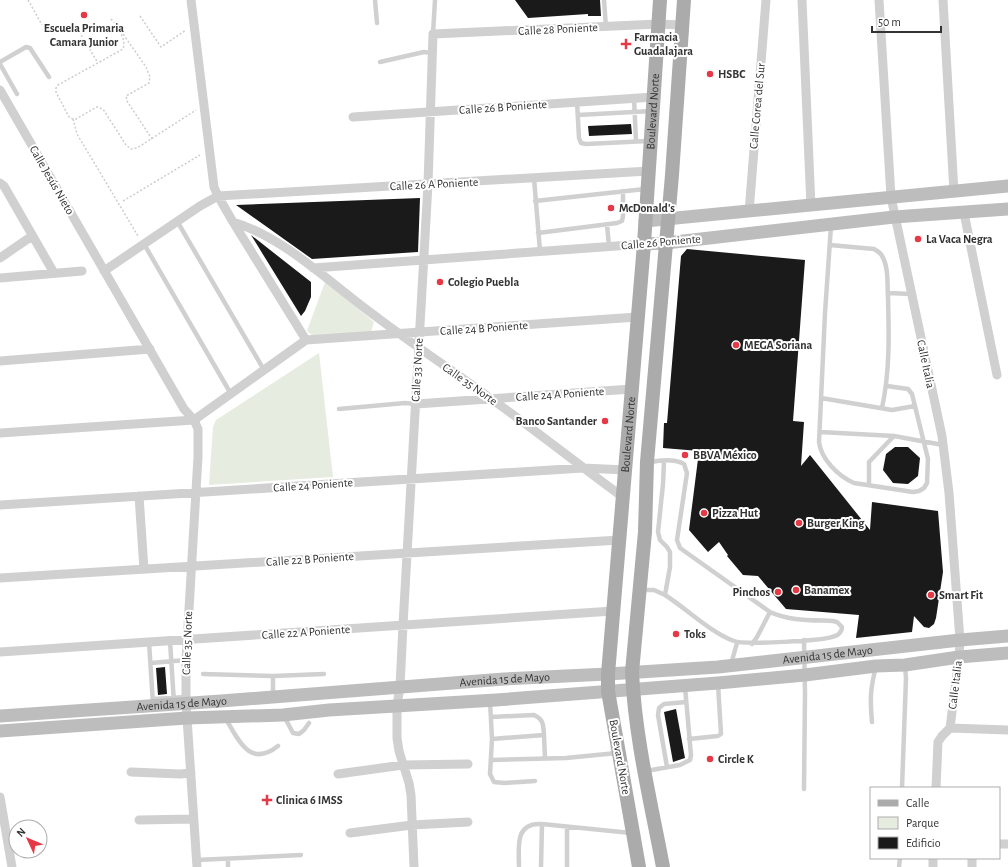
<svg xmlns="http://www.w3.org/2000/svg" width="1008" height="867" viewBox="0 0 1008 867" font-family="'Alegreya Sans',sans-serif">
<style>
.green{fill:#e6ecdf}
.building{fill:#1a1a1a}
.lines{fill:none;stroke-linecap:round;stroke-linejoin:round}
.path{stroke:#cdcdcd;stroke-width:1.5;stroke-dasharray:2 2;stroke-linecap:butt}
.lane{stroke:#d0d0d0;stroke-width:4.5}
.street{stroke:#d0d0d0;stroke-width:9}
.secondary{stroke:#bdbdbd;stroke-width:13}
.primary{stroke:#ababab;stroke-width:14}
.poi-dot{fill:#e63946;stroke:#fff;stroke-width:1.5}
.labels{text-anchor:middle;stroke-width:4;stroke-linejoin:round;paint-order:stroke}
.poi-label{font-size:12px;font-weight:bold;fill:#333;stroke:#fff;text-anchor:start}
.street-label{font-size:12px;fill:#333;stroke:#fff}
</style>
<rect width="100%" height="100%" fill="#fff"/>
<path class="green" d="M325,282L374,322L371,332L313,336L307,331Z
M319,353L333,477L209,485L213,427L216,420Z"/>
<path class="building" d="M515,0H600L601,16H588V14L528,18Z
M631,124L632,134L589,136L588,126Z
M420,198L418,252L312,259L236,205Z
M251,235L311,282V297L305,311L301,316Z
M687,249L805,260L793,421L804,422L801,466L810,455L870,530L872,502L938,511L943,572L936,618L934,624L929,628L924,627L914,616L912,632L856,638L859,615L786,609L758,576L743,575L727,556L728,555L719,542L708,552L689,530L699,451L663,448L664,423H667L681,256Z
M895,447H908L920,458L918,476L908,484L893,483L883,470L886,454Z
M165,667L167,694L158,695L156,668Z
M676,709L685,758L673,762L664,712Z"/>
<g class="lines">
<path class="path" d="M28,0L42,25
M140,16L161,47L186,30
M111,19L119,28
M75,25L98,63
M118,27C121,34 126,41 123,49L58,85L56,88V92L69,117L73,119H76L97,107L103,109L126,145L131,149L137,148L196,110
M121,31L146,67L150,77L149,83L126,96L127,101L152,139
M73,119L77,134L138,236
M123,201L200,155"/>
<path class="lane" d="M375,0L377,23
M604,0L606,27
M433,34L435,0
M0,62L26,47L30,48L49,77
M380,62L424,52L432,53
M0,64L17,94
M634,98L636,141
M577,102L579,138L581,143L586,144L648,141
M578,115L652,111
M534,178L540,251
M535,201L645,189
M177,221L264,370
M607,225L609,246
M831,226L825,313L819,442C821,459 838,476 854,483L913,492L919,491L924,488L927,483L928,459L912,394L908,389L887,386
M538,233L617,223L622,221L623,216V191
M144,244L231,394
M830,245L874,249C879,252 882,254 884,260C889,271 887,285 888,297C889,334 890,371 882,408
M888,293L911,294
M821,398L892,410L915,406
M339,409L405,403L416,404
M820,432L894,436L943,445
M649,462C660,461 675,458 684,464L687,473L677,540L680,548L770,612C789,621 812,620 833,621L837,622L842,627C842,631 839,635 835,636C825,641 743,645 734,641C710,632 687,609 665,595L670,567V552L667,547L660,540L658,532L663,484L664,461
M869,485V462L894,436
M641,590H654L665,595
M170,641L174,703
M149,642L153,704
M752,644L757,637L770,612
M151,663L186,660
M731,664L737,643
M203,674L273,676L324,674
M273,696V676
M153,699L186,697
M490,701L492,739
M284,716L293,733L299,734L304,730L309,723
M491,717L534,715C544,720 543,724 544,735
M226,719C239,741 250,768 278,746
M872,722C870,700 870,689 876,667
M689,739L718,736L721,734L718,684
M491,760L566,758L617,753
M667,767L658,715L659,708L664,704L686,702
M646,771L680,765L690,760L691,755L685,687
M535,781L504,783L494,782L490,774L492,739L544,735L545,759
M902,788L906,678L905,666
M804,789L805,693L804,640
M542,824L631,833
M567,827V867
M228,859V867
M197,860L301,855
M519,867C519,848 514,822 542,824L541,867
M899,867L900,858"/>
<path class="street" d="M191,0L214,187L218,196L233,222L306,340
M802,0L811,206
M879,0L891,197L942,436L949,493L960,640L959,657L950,728
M943,0L954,192
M0,90L184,409L194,420L198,429V457L186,660V703L197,867
M353,117L654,97
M0,183L4,186L54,273
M749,212L766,0
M964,213L997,375
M233,222C284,237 331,284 374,315C412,344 452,370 490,398C535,430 579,465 624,498
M0,258L32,236
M313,268L644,244
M104,271L200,206L218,196L649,171
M0,278L82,271
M306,340L637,317
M0,361L150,349
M416,404L632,389
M0,433L194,420L306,340
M139,496L144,569
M0,505L583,468L626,470
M0,578L620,540
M0,652L613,611
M950,728L1008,730
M131,772L180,774L191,773
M338,774L403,765L468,764
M936,788L938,742L942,736L950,728
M0,797L12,867
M139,820L193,819
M350,833L412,825L468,822
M999,844H1008
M414,867L411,795L409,783L399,751L397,738V705L400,687L403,625L428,184L433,34L659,24L682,25
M933,867V858
M972,867V858"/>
<g class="secondary">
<path d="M645,221C766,210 887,198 1008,186"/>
<path d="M644,244L666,243L894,217L1008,209"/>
<path id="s1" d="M0,716L221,701L504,679L608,674L718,667L960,640L1008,636"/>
<path d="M0,731L187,718L283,715L329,710L496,700L718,683L805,675L876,666L905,665L959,657L1008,653"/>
</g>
<g class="primary">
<path id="s2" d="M639,867L608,691V674L644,244L660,0"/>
<path d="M663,867C651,803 635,738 632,672L645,532L647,462L672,175L684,0"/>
</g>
</g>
<g class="poi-dot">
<circle cx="84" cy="15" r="4"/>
<path d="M624 38h4v4h4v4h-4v4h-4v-4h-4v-4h4z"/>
<circle cx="710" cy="74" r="4"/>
<circle cx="611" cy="208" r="4"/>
<circle cx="918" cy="239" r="4"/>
<circle cx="440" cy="282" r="4"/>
<circle cx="736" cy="345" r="4"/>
<circle cx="605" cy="421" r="4"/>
<circle cx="685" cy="455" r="4"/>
<circle cx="704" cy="513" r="4"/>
<circle cx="799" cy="523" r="4"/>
<circle cx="796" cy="590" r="4"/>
<circle cx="778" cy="592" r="4"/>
<circle cx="931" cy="595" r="4"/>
<circle cx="676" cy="634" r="4"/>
<circle cx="710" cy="759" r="4"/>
<path d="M265 794h4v4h4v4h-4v4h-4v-4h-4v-4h4z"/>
</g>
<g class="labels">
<g class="poi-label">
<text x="84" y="32" text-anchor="middle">Escuela Primaria<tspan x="84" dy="14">Camara Junior</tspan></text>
<text x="634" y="41">Farmacia<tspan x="634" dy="14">Guadalajara</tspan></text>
<text x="718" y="78">HSBC</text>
<text x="619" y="212">McDonald's</text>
<text x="926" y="243">La Vaca Negra</text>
<text x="448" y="286">Colegio Puebla</text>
<text x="744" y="349">MEGA Soriana</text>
<text x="597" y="425" text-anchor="end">Banco Santander</text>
<text x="693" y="459">BBVA México</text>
<text x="712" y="517">Pizza Hut</text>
<text x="807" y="527">Burger King</text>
<text x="804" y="594">Banamex</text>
<text x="770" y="596" text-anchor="end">Pinchos</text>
<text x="939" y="599">Smart Fit</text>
<text x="684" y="638">Toks</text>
<text x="718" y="763">Circle K</text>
<text x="276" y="804">Clinica 6 IMSS</text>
</g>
<g class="street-label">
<text transform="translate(558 29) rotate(-3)" y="4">Calle 28 Poniente</text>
<text transform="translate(757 106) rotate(-85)" y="4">Calle Corea del Sur</text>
<text transform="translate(503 107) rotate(-4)" y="4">Calle 26 B Poniente</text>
<text dy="4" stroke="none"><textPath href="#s2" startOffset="760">Boulevard Norte</textPath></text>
<text transform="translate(52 180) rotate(60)" y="4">Calle Jesús Nieto</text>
<text transform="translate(434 184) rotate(-3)" y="4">Calle 26 A Poniente</text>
<text transform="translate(661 242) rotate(-5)" y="4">Calle 26 Poniente</text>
<text transform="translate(484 328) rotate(-4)" y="4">Calle 24 B Poniente</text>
<text transform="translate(926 364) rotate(78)" y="4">Calle Italia</text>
<text transform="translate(417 370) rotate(-87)" y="4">Calle 33 Norte</text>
<text transform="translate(470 384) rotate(35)" y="4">Calle 35 Norte</text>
<text transform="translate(560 394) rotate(-4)" y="4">Calle 24 A Poniente</text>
<text dy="4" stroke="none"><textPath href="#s2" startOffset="436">Boulevard Norte</textPath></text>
<text transform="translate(313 485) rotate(-4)" y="4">Calle 24 Poniente</text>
<text transform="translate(310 559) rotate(-4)" y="4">Calle 22 B Poniente</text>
<text transform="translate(306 632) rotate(-4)" y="4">Calle 22 A Poniente</text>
<text transform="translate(187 643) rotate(-88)" y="4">Calle 35 Norte</text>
<text dy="4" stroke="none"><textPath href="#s1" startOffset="830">Avenida 15 de Mayo</textPath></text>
<text dy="4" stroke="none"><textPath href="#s1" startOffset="506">Avenida 15 de Mayo</textPath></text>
<text transform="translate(955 685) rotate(-83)" y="4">Calle Italia</text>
<text dy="4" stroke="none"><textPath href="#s1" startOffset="182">Avenida 15 de Mayo</textPath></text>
<text transform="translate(620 757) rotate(80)" y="4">Boulevard Norte</text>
</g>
</g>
<rect x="870" y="787" width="130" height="72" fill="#ffffff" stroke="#adadad"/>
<rect x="878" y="800" width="20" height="6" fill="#ababab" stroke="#adadad"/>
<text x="906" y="807" font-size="12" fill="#333333">Calle</text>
<rect x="878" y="817" width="20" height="12" fill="#e6ecdf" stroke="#adadad"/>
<text x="906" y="827" font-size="12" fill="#333333">Parque</text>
<rect x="878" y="837" width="20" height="12" fill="#1a1a1a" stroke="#adadad"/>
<text x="906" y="847" font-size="12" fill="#333333">Edificio</text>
<g transform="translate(28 839) rotate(314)"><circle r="19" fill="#ffffff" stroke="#adadad"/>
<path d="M0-3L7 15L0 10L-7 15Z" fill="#e63946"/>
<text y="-6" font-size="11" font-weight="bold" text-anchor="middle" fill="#333333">N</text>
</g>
<path d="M872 26v6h69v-6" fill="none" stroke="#333333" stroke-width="2"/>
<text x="878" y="26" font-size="12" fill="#333333" stroke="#ffffff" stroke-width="3" paint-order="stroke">50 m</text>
</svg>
